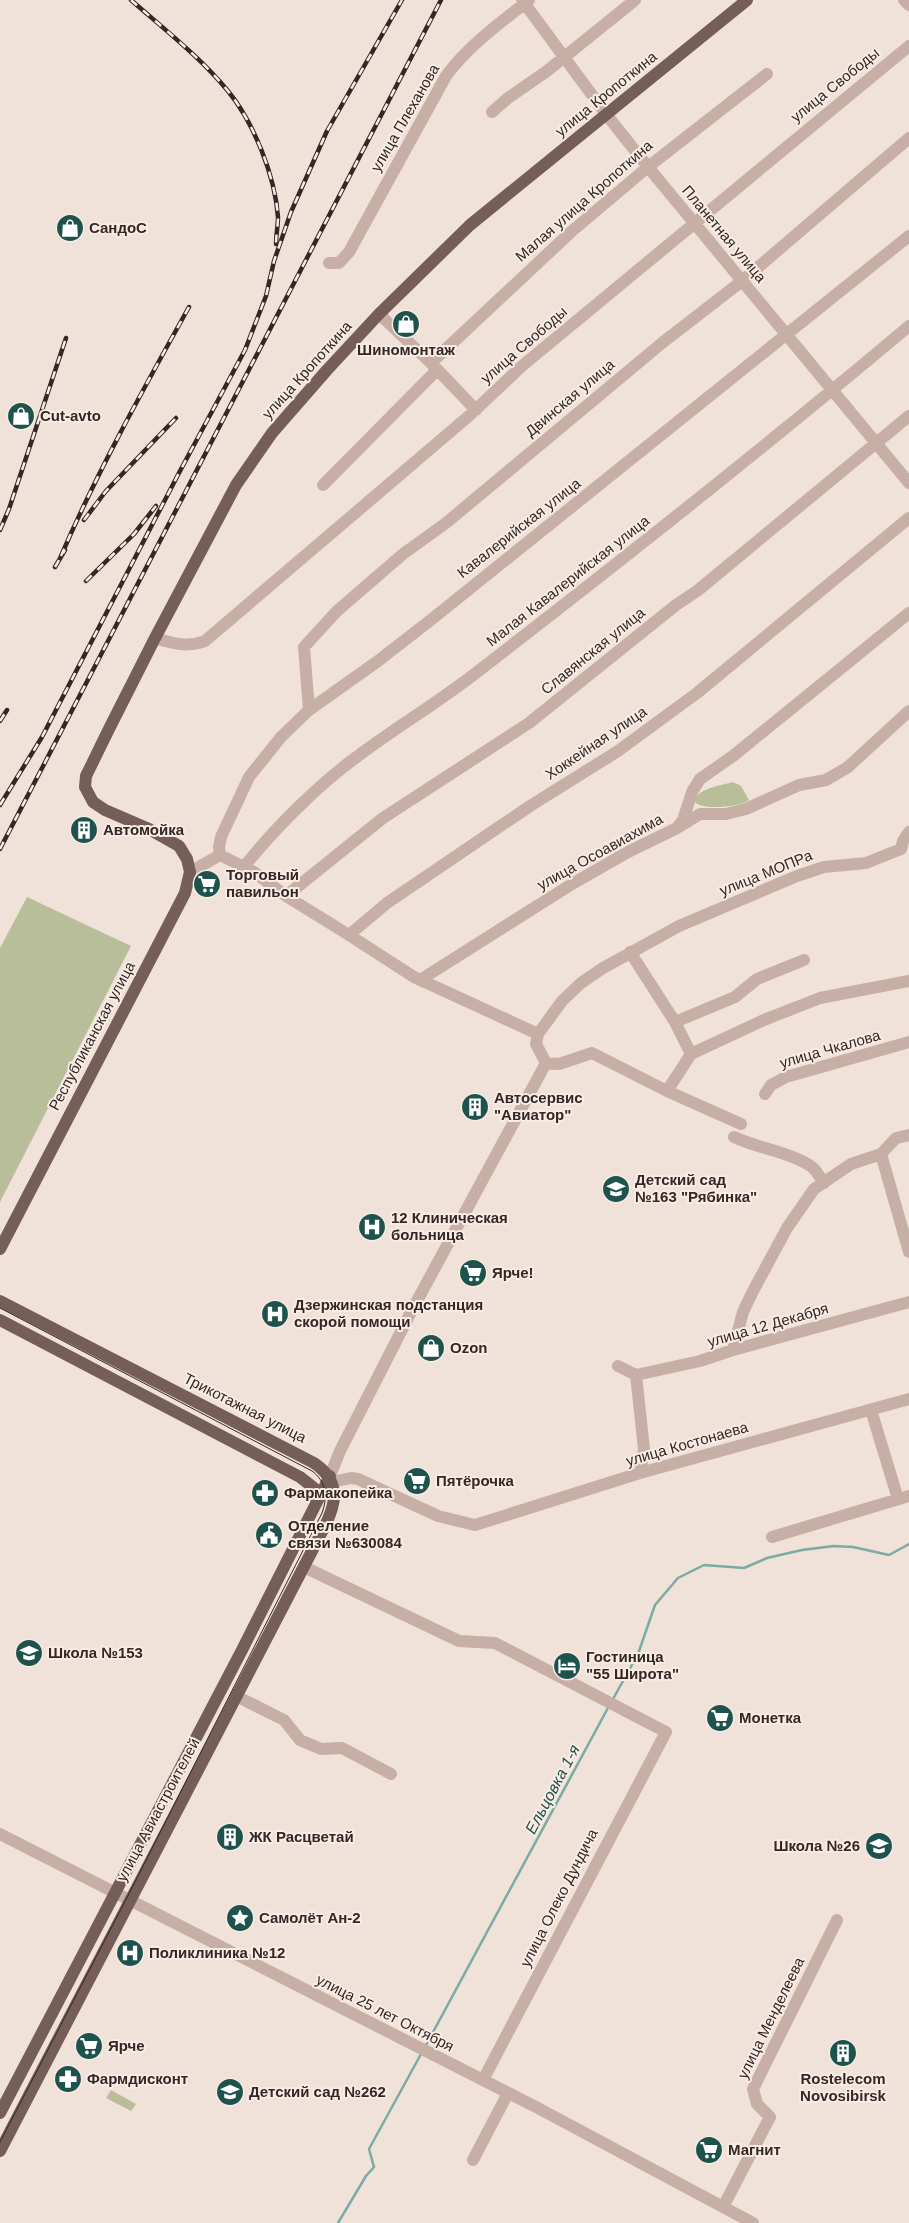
<svg xmlns="http://www.w3.org/2000/svg" width="909" height="2223" viewBox="0 0 909 2223" font-family="Arial,sans-serif">
<style>
.green{fill:#b8be9a}
.lines{fill:none;stroke-linecap:round;stroke-linejoin:round}
.stream{stroke:#7aaba5;stroke-width:2.5}
.minor{stroke:#c7afa6;stroke-width:12}
.major{stroke:#755d58;stroke-width:12}
.tram{stroke:#332826;stroke-width:1}
.rail-casing{stroke:#332826;stroke-width:4.5}
.rail{stroke:#f8ece5;stroke-width:2.5;stroke-dasharray:8;stroke-linecap:butt}
.labels{text-anchor:middle;stroke-width:4;stroke-linejoin:round;paint-order:stroke}
.street-label{font-size:15px;fill:#332826;stroke:#f8ece5}
.poi-label{font-size:15px;font-weight:bold;fill:#332826;stroke:#f8ece5;text-anchor:start}
.water-label{font-size:16px;font-style:italic;fill:#1e534d;stroke:#f8ece5}
</style>
<rect width="100%" height="100%" fill="#f0e1d9"/>
<path class="green" d="M733,782L741,786L749,800C741,807 710,809 700,805C698,805 694,801 693,800C703,787 719,786 733,782Z
M27,897L131,946L0,1202V948Z
M111,2090L136,2104L131,2111L106,2098Z"/>
<g class="lines">
<path class="stream" d="M613,1699L638,1654L655,1605L678,1578L704,1565L744,1568L767,1558L802,1550L834,1546L853,1547L889,1555L909,1544
M425,2047L609,1706
M338,2223L366,2176L374,2167L369,2149L421,2054"/>
<path class="minor" d="M522,0L606,114L648,167L909,483
M904,0L909,5
M492,112L508,98L547,71L635,0
M329,263H339L349,252L446,76C468,46 500,23 529,0
M379,314L431,363L476,410
M431,363L572,231L648,167L767,74
M323,485L437,370
M155,638C172,643 187,648 205,641L470,415L522,366L909,46
M309,710L304,647L337,611L403,554L446,523L662,343L742,281L909,138
M679,827L700,814H726L746,809L799,785L826,780L848,767L909,711
M220,855L244,867C272,831 320,783 358,756C398,726 442,700 481,669C626,557 769,444 909,326
M244,867L254,872L286,896L349,935L387,903L530,806L618,751L697,693L909,518
M190,872L220,855L219,847L221,837L249,777L281,737L309,710L378,661L432,619L909,236
M286,896L383,818L529,723L676,605L697,591L909,416
M349,935L414,977L538,1034L536,1044L546,1063L559,1064L592,1053L667,1091L741,1124
M630,952L675,1022L691,1054L667,1091
M420,980L572,884L628,852L677,828L683,820L692,792L700,779L733,756L909,613
M675,1022L735,997L757,979L804,960
M538,1034L562,1001L581,983L603,968L679,926L797,876L824,867L866,863L901,849L903,841L909,832
M691,1054L764,1020L820,998L909,981
M765,1094L771,1085L786,1077L909,1042
M734,1137C757,1148 793,1153 812,1167C817,1171 820,1178 824,1183
M881,1154L909,1252
M733,1350L743,1312L752,1293L787,1228L814,1189L851,1164L881,1154L896,1138L909,1135
M618,1366L636,1375
M636,1375L700,1361L733,1350L909,1302
M636,1375L644,1449L640,1473
M871,1410L898,1499
M330,1476L340,1451L412,1310L546,1063
M332,1482L351,1478L358,1479L438,1516L475,1525L640,1473L909,1399
M772,1537L909,1496
M304,1567L459,1641L495,1643L666,1732L483,2080
M236,1696L284,1720L300,1740L321,1749L342,1748L391,1774
M0,1834L536,2107L753,2223
M473,2160L508,2093
M723,2207L770,2117L757,2104L753,2089L837,1920"/>
<path class="major" d="M0,1249L185,893L190,872L187,859L179,846L149,829L105,810L93,802L85,787L86,776L108,731L155,638L236,485L272,433L327,370L379,314L470,225L747,0
M0,1301L314,1463C351,1488 328,1519 313,1549L0,2151
M0,1320L300,1477L314,1488L316,1503
M0,2113L242,1650L330,1476"/>
<path class="tram" d="M0,1308L312,1471C326,1481 328,1497 322,1513L134,1884L0,2142"/>
<g class="rail-casing">
<path id="rail" d="M131,0C164,29 200,57 228,91C254,123 275,176 278,217C278,226 276,235 276,244
M84,520L106,491L176,418
M0,530L9,509L66,338
M61,556C98,470 144,388 189,307
M55,567L65,550
M86,581L134,534L156,506
M0,721L7,710
M0,805L42,737L180,471L245,350L266,296L274,261L291,212L327,131L402,0
M0,849L441,0"/>
</g>
<use href="#rail" class="rail"/>
</g>
<defs>
<g id="shop-disc" transform="scale(1.4375)"><circle r="9.5" fill="#1e534d" stroke="#f8ece5"/><path d="M-5-2.5h2.3a2.7 3.5 0 0 1 5.4 0H5L5.5 6h-11ZM-1.5-2.5h3a1.5 2.3 0 0 0-3 0Z" fill="#fff"/></g>
<g id="building-disc" transform="scale(1.4375)"><circle r="9.5" fill="#1e534d" stroke="#f8ece5"/><path d="M-4-6H4V6H1V3H-1V6H-4ZM-2.5-4.3h1.7v1.8h-1.7ZM.8-4.3h1.7v1.8H.8ZM-2.5-1h1.7V.8h-1.7ZM.8-1h1.7V.8H.8Z" fill="#fff"/></g>
<g id="supermarket-disc" transform="scale(1.4375)"><circle r="9.5" fill="#1e534d" stroke="#f8ece5"/><path d="M-6-5.5h2.5l.6 2H6L4.5 2H-2.5L-4.4-4H-6ZM-1.5 3.2a1.3 1.3 0 1 0 .1 0ZM3 3.2a1.3 1.3 0 1 0 .1 0Z" fill="#fff"/></g>
<g id="school-disc" transform="scale(1.4375)"><circle r="9.5" fill="#1e534d" stroke="#f8ece5"/><path d="M0-5L7-2L0 1L-7-2ZM-4 1L0 2.5L4 1V4Q0 6-4 4Z" fill="#fff"/></g>
<g id="hospital-disc" transform="scale(1.4375)"><circle r="9.5" fill="#1e534d" stroke="#f8ece5"/><path d="M-5-5h3v3.5h4V-5h3V5h-3V1.5h-4V5h-3Z" fill="#fff"/></g>
<g id="pharmacy-disc" transform="scale(1.4375)"><circle r="9.5" fill="#1e534d" stroke="#f8ece5"/><path d="M-2-6h4v4h4v4h-4v4h-4v-4h-4v-4h4Z" fill="#fff"/></g>
<g id="civic-disc" transform="scale(1.4375)"><circle r="9.5" fill="#1e534d" stroke="#f8ece5"/><path d="M-.6-6.5H3V-4.5H.6V-3L4-1V1h2V6H-6V1h2V-1L-.6-3ZM-1.2 2.5V6h2.4V2.5Z" fill="#fff"/></g>
<g id="hotel-disc" transform="scale(1.4375)"><circle r="9.5" fill="#1e534d" stroke="#f8ece5"/><path d="M-6-4.5h1.5V1H6V5H4.5V3h-9V5H-6ZM-4 0a1.8 1.8 0 1 1 3.6 0ZM.5 0V-2.5h3Q6-2.5 6 0Z" fill="#fff"/></g>
<g id="sight-disc" transform="scale(1.4375)"><circle r="9.5" fill="#1e534d" stroke="#f8ece5"/><path d="M0-6L1.8-2.2L6-1.7L2.9 1.2L3.7 5.4L0 3.3L-3.7 5.4L-2.9 1.2L-6-1.7L-1.8-2.2Z" fill="#fff"/></g>
</defs>
<g fill-rule="evenodd">
<use href="#shop-disc" x="70" y="228"/>
<use href="#shop-disc" x="406" y="324"/>
<use href="#shop-disc" x="21" y="416"/>
<use href="#building-disc" x="84" y="830"/>
<use href="#supermarket-disc" x="207" y="884"/>
<use href="#building-disc" x="475" y="1107"/>
<use href="#school-disc" x="616" y="1189"/>
<use href="#hospital-disc" x="372" y="1227"/>
<use href="#supermarket-disc" x="473" y="1273"/>
<use href="#hospital-disc" x="275" y="1314"/>
<use href="#shop-disc" x="431" y="1348"/>
<use href="#supermarket-disc" x="417" y="1481"/>
<use href="#pharmacy-disc" x="265" y="1493"/>
<use href="#civic-disc" x="269" y="1535"/>
<use href="#school-disc" x="29" y="1653"/>
<use href="#hotel-disc" x="567" y="1666"/>
<use href="#supermarket-disc" x="720" y="1718"/>
<use href="#building-disc" x="230" y="1837"/>
<use href="#school-disc" x="879" y="1846"/>
<use href="#sight-disc" x="240" y="1918"/>
<use href="#hospital-disc" x="130" y="1953"/>
<use href="#supermarket-disc" x="89" y="2046"/>
<use href="#building-disc" x="843" y="2053"/>
<use href="#pharmacy-disc" x="68" y="2079"/>
<use href="#school-disc" x="230" y="2092"/>
<use href="#supermarket-disc" x="709" y="2150"/>
</g>
<g class="labels">
<g class="street-label">
<text transform="translate(835 85) rotate(-39)" y="5">улица Свободы</text>
<text transform="translate(606 94) rotate(-39)" y="5">улица Кропоткина</text>
<text transform="translate(405 118) rotate(-60)" y="5">улица Плеханова</text>
<text transform="translate(584 201) rotate(-41)" y="5">Малая улица Кропоткина</text>
<text transform="translate(724 234) rotate(50)" y="5">Планетная улица</text>
<text transform="translate(524 345) rotate(-41)" y="5">улица Свободы</text>
<text transform="translate(307 370) rotate(-48)" y="5">улица Кропоткина</text>
<text transform="translate(570 398) rotate(-40)" y="5">Двинская улица</text>
<text transform="translate(519 528) rotate(-38)" y="5">Кавалерийская улица</text>
<text transform="translate(568 581) rotate(-38)" y="5">Малая Кавалерийская улица</text>
<text transform="translate(593 651) rotate(-39)" y="5">Славянская улица</text>
<text transform="translate(596 743) rotate(-34)" y="5">Хоккейная улица</text>
<text transform="translate(600 852) rotate(-29)" y="5">улица Осоавиахима</text>
<text transform="translate(766 873) rotate(-22)" y="5">улица МОПРа</text>
<text transform="translate(92 1036) rotate(-62)" y="5">Республиканская улица</text>
<text transform="translate(830 1049) rotate(-16)" y="5">улица Чкалова</text>
<text transform="translate(768 1325) rotate(-16)" y="5">улица 12 Декабря</text>
<text transform="translate(245 1408) rotate(27)" y="5">Трикотажная улица</text>
<text transform="translate(687 1444) rotate(-16)" y="5">улица Костонаева</text>
<text transform="translate(158 1810) rotate(-62)" y="5">улица Авиастроителей</text>
<text transform="translate(559 1898) rotate(-63)" y="5">улица Олеко Дундича</text>
<text transform="translate(385 2013) rotate(27)" y="5">улица 25 лет Октября</text>
<text transform="translate(771 2018) rotate(-64)" y="5">улица Менделеева</text>
</g>
<g class="poi-label">
<text x="89" y="233">СандоС</text>
<text x="406" y="355" text-anchor="middle">Шиномонтаж</text>
<text x="40" y="421">Cut-avto</text>
<text x="103" y="835">Автомойка</text>
<text x="226" y="880">Торговый<tspan x="226" dy="17">павильон</tspan></text>
<text x="494" y="1103">Автосервис<tspan x="494" dy="17">"Авиатор"</tspan></text>
<text x="635" y="1185">Детский сад<tspan x="635" dy="17">№163 "Рябинка"</tspan></text>
<text x="391" y="1223">12 Клиническая<tspan x="391" dy="17">больница</tspan></text>
<text x="492" y="1278">Ярче!</text>
<text x="294" y="1310">Дзержинская подстанция<tspan x="294" dy="17">скорой помощи</tspan></text>
<text x="450" y="1353">Ozon</text>
<text x="436" y="1486">Пятёрочка</text>
<text x="284" y="1498">Фармакопейка</text>
<text x="288" y="1531">Отделение<tspan x="288" dy="17">связи №630084</tspan></text>
<text x="48" y="1658">Школа №153</text>
<text x="586" y="1662">Гостиница<tspan x="586" dy="17">"55 Широта"</tspan></text>
<text x="739" y="1723">Монетка</text>
<text x="249" y="1842">ЖК Расцветай</text>
<text x="860" y="1851" text-anchor="end">Школа №26</text>
<text x="259" y="1923">Самолёт Ан-2</text>
<text x="149" y="1958">Поликлиника №12</text>
<text x="108" y="2051">Ярче</text>
<text x="87" y="2084">Фармдисконт</text>
<text x="843" y="2084" text-anchor="middle">Rostelecom<tspan x="843" dy="17">Novosibirsk</tspan></text>
<text x="249" y="2097">Детский сад №262</text>
<text x="728" y="2155">Магнит</text>
</g>
<g class="water-label">
<text transform="translate(552 1789) rotate(-62)" y="6">Ельцовка 1-я</text>
</g>
</g>
</svg>
